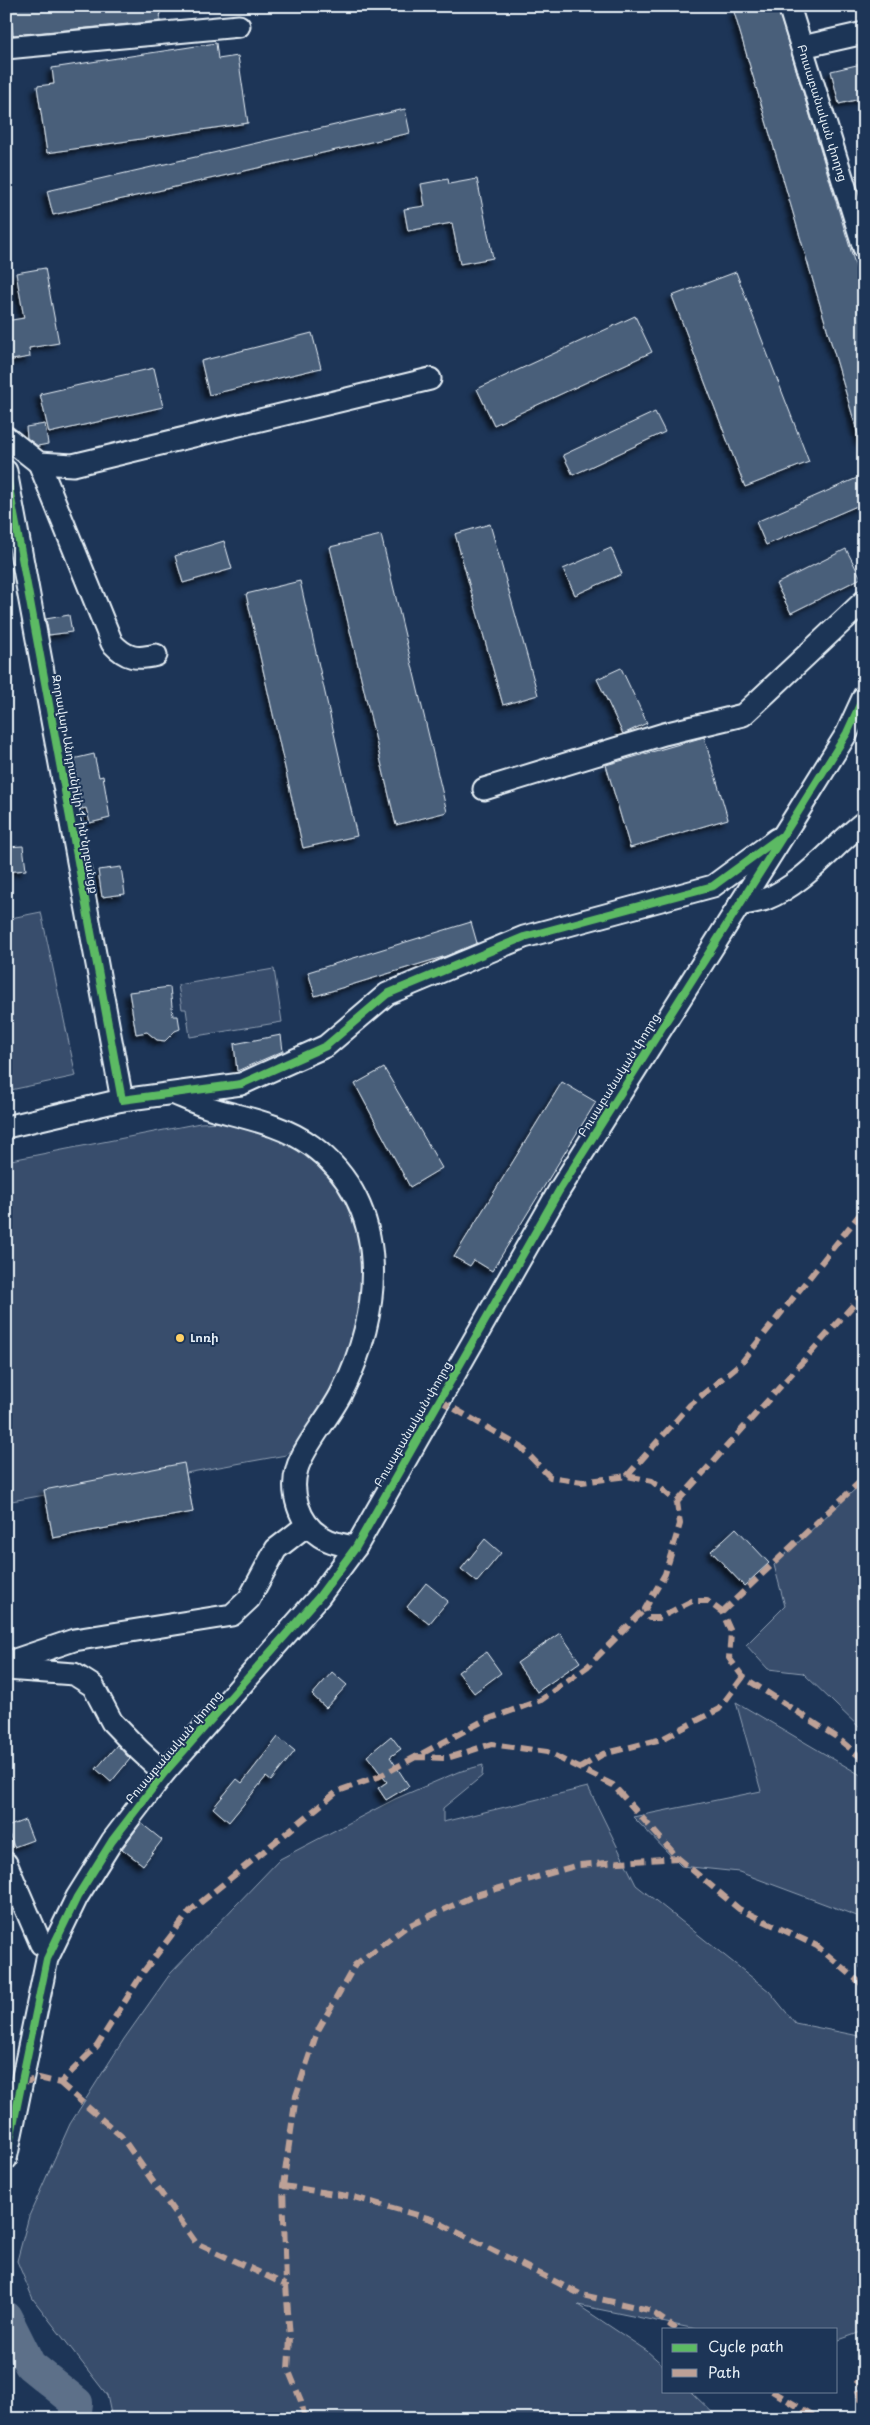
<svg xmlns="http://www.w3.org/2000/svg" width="870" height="2425" viewBox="0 0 870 2425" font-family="'Playpen Sans','Noto Sans Armenian',sans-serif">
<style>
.green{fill:#374d6c;stroke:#909fb2}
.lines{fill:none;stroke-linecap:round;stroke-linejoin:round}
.river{stroke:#5d7089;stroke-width:32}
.building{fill:#495e7a;stroke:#e8f1f8;filter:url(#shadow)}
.minor-casing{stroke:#e8f1f8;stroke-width:25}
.minor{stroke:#1d3557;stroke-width:21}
.quiet{stroke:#bda197;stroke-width:6;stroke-dasharray:12 6;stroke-linecap:butt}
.cycleway-casing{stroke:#1d3557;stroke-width:11}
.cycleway{stroke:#5cba63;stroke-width:8}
.poi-dot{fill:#ffd166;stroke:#1d3557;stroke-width:2}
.labels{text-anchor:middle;stroke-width:4;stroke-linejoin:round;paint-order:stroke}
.street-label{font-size:12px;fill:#e8f1f8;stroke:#1d3557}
.poi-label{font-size:12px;font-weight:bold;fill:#e8f1f8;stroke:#1d3557;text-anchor:start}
</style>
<defs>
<filter id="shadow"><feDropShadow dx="-4.5" dy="4.5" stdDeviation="2.5" flood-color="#0009"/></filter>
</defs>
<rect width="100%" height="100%" fill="#1d3557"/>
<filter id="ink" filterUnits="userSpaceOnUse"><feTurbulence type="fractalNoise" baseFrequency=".02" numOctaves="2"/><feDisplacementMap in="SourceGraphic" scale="10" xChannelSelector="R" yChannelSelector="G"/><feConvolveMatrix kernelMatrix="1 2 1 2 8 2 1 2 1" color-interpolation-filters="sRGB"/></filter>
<g filter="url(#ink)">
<path class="green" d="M41,912L76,1076L6,1091V919Z
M274,969L282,1022L190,1037L186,1009H182L178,985Z
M225,1122C253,1130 285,1136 309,1155C326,1169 343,1190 352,1211C373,1260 358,1342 335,1388C322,1413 304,1434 286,1455L186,1473L193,1512L53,1538L45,1495L6,1502V1161L200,1123Z
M864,1481V1732L803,1673L768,1669L746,1645L785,1606L774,1565Z
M736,1702L864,1777V1967L860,1968L857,1916L739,1872L681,1866L633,1817L761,1791Z
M483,1765L482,1776L443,1808V1822L588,1787L636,1885L769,1991L795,2023L864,2037V2331L836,2341V2329H696L578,2305L647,2351L664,2366V2391H690L719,2419H112L107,2395L33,2299L17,2261L29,2216L70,2124L124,2039L170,1974L280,1859L395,1799L458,1772Z"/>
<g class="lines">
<path class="river" d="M6,2317L30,2365L77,2403L75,2419"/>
</g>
<path class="building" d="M10,6H161L160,21L13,35Z
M752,6H777L864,294V440L860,441L734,12Z
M216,43L218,59L238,56L248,123L47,153L37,86L54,84L52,68Z
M861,64L864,76V98L839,104L831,71Z
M405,109L410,133L53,215L47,191Z
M448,179L449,184L477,179L493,258L460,264L452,223L408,231L404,209L425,206L421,184Z
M45,268L59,343L29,348L30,357L6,361V321L24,318L16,273Z
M736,272L809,462L745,487L672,296Z
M635,316L652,352L494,425L477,389Z
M312,333L321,368L209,395L201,361Z
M154,368L163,407L49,433L40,394Z
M655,412L665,432L573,475L563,455Z
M45,424L48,444L38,446L27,438L26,427Z
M864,475V503L766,545L756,522Z
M490,524L538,695L503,705L455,534Z
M381,535L447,812L396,825L330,547Z
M224,541L232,569L183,583L175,556Z
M611,548L622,574L575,595L563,569Z
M846,549L861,578L791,613L776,584Z
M300,581L357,836L303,848L246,594Z
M69,615L72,632L49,635L46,619Z
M621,668L647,723L623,734L597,679Z
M704,737L728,819L630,848L606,765Z
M94,754L99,777L103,776L110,818L90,823L86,808L82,809L73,759Z
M23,846L26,870L6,872V847Z
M121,867L125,894L102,897L98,870Z
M471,922L477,943L446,956L315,996L308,972Z
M170,987L173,1016H178L180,1029L175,1031L165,1041L157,1040L147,1032L136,1034L129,992Z
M281,1035L283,1051L237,1071L234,1044Z
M384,1068L442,1168L410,1187L355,1084Z
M562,1082L596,1102L492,1271L474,1260L470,1266L454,1257Z
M184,1463L193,1512L53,1538L44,1490Z
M736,1528L769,1563L744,1586L711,1551Z
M485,1539L501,1553L477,1582L461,1569Z
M426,1583L448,1601L429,1624L407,1607Z
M560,1633L580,1662L537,1692L517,1663Z
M486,1652L501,1673L474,1693L458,1672Z
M332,1672L347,1685L326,1708L312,1695Z
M391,1736L401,1749L390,1757L409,1786L386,1800L378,1788L387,1782L367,1756Z
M278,1737L295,1751L271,1781L266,1777L229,1822L213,1808L237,1779L242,1783Z
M117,1745L130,1759L111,1782L96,1769Z
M25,1820L33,1840L14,1847L7,1827Z
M141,1823L162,1840L143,1865L122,1849Z"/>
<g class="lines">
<g class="minor-casing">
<g id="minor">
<path id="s1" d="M789,6L864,248"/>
<path d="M802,47L864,33"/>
<path d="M6,48L239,26"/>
<path d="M6,437L39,463L73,465L430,379"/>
<path d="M39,463L112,643C126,658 136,660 156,655"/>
<path d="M6,471L122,1100"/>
<path d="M484,789L664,734L743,715L864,601"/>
<path d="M739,905C748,903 758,902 766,899C804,884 832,847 864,822"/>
<path d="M175,1094C187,1099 198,1104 210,1108C245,1118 282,1124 312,1146C393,1206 382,1314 341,1394C330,1416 303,1447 297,1469C290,1492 299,1523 320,1536C331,1543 343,1545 356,1547"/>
<path d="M6,1127L122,1100L241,1084L326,1046L387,994L524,937L713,886L777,839"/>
<path d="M6,1663L74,1640L232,1615L249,1599L276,1549L307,1525"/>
<path d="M6,1669L74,1674L93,1686L112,1722L139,1750L164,1773"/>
<path d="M6,1863L41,1944"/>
<path d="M6,2159L47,1959L77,1897L112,1841L164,1773L319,1597L356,1547L560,1189L798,812L847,733L864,696"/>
</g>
</g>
<use href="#minor" class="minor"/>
<path class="quiet" d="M439,1400L521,1447L550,1477L582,1482L627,1476L652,1481L677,1502L680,1524L665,1574L645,1609L649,1618H659L692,1601H707L722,1612L731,1632L729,1658L743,1677L835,1736L864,1760
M627,1476L690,1405L742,1362L864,1209
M677,1502L864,1293
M722,1612L864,1478
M414,1757L447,1758L492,1744L547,1752L613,1785L678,1858L739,1909L817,1946L864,1986
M580,1768L603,1754L662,1739L719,1709L743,1677
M21,2083L39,2078L60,2083L97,2046L144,1971L190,1911L338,1791L378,1777L483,1721L541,1700L588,1666L645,1609
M60,2083L121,2136L196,2243L286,2285
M283,2186L354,2197L431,2219L582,2295L649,2310L676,2329
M864,2375L856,2384L864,2409
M772,2391L819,2419
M305,2419L301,2401L288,2369L290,2338L286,2285L283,2186L296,2096L317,2032L355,1965L406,1927L476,1895L578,1865L678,1858"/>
<g class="cycleway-casing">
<path id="cycleway" d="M6,471L122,1100L241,1084L326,1046L387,994L524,937L713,886L780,837
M6,2159L47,1959L77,1897L112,1841L164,1773L319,1597L356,1547L560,1189L798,812L847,733L864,696"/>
</g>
<use href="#cycleway" class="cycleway"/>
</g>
</g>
<circle class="poi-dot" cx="180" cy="1338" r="5"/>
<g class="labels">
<g class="street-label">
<text dy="4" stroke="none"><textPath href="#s1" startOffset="112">Բուսաբանական փողոց</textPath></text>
<text transform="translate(75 784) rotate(80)" y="4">Զորավար Անդրանիկի 1-ին նրբանցք</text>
<text transform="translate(619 1075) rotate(-58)" y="4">Բուսաբանական փողոց</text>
<text transform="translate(413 1424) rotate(-60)" y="4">Բուսաբանական փողոց</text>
<text transform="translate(174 1747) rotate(-50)" y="4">Բուսաբանական փողոց</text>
</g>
<g class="poi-label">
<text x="190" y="1342">Լոռի</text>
</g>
</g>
<rect width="870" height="2425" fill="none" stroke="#1d3557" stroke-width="25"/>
<rect x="12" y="12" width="845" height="2400" fill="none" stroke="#e8f1f8" stroke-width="2" filter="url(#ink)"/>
<rect x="662" y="2328" width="175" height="65" fill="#1d3557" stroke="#6e8097"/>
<rect x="672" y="2344" width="25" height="8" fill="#5cba63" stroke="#6e8097"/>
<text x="708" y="2352" font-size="15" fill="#e8f1f8">Cycle path</text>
<rect x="672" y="2369" width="25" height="8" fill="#bda197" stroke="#6e8097"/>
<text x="708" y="2378" font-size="15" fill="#e8f1f8">Path</text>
</svg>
